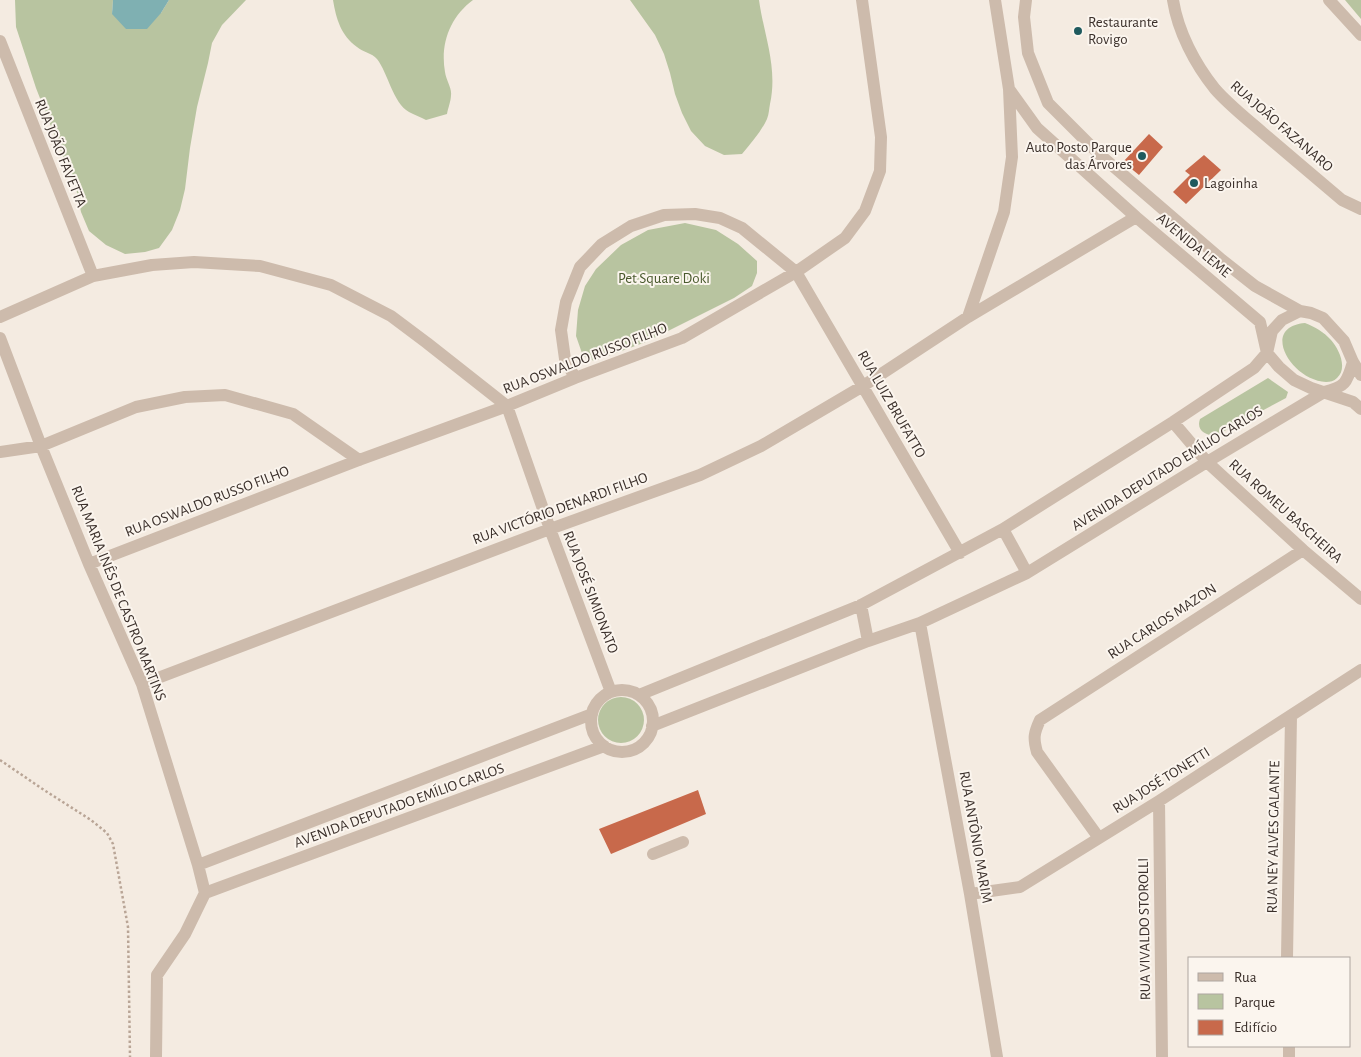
<svg xmlns="http://www.w3.org/2000/svg" width="1361" height="1057" viewBox="0 0 1361 1057" font-family="'Alegreya Sans',sans-serif">
<style>
.green{fill:#b8c4a0}
.water{fill:#7fb0b2}
.building{fill:#c8694b}
.lines{fill:none;stroke-linecap:round;stroke-linejoin:round}
.path{stroke:#b9a596;stroke-width:2.5;stroke-dasharray:2.5 2.5;stroke-linecap:butt}
.minor{stroke:#cdbbac;stroke-width:12}
.poi-dot{fill:#1f5a5e;stroke:#fbf5ee;stroke-width:2}
.labels{text-anchor:middle;stroke-width:4;stroke-linejoin:round;paint-order:stroke}
.poi-label{font-size:15px;fill:#3b302b;stroke:#fbf5ee;text-anchor:start}
.street-label{font-size:15px;fill:#3b302b;stroke:#fbf5ee}
.park-label{font-size:15px;fill:#4a5a2e;stroke:#fbf5ee}
</style>
<rect width="100%" height="100%" fill="#f4ebe1"/>
<path class="green" d="M15,0H113L112,14L161,13L169,0H246L222,25L212,43L208,63L197,107L190,148L185,189L180,210L172,230L159,248L145,252L125,254L106,245L89,231L81,212L76,188L59,147L36,88L16,27Z
M333,0H473C450,17 440,44 445,72C446,80 452,88 451,95C451,101 448,108 447,114L426,120C421,117 414,115 409,112C393,103 388,73 377,59C372,53 363,52 357,47C341,36 336,18 333,0Z
M630,0H759C764,36 778,67 770,104C769,109 769,114 767,119C761,132 751,143 742,154L724,155L705,146L691,131L682,113L675,94L670,73L664,54L655,35Z
M1345,0H1361V19Z
M685,223L716,230L738,244L757,261V273L752,286L734,298L646,342L594,361L583,356L576,336L578,310L585,286L596,269L621,245L648,230Z
M1305,323C1315,327 1324,332 1331,340C1339,349 1348,368 1337,378C1334,381 1330,382 1326,382C1292,381 1259,327 1305,323Z
M1268,378L1288,392L1286,398L1215,436C1205,435 1196,430 1200,419Z
M598 720a23 23 0 1 1 46 0a23 23 0 1 1-46 0Z"/>
<path class="water" d="M113,0H169L161,13L147,29H126L112,14Z"/>
<path class="building" d="M1149,134L1163,147L1139,175L1123,162Z
M1204,155L1221,170L1186,204L1173,192L1190,175L1185,171Z
M698,790L706,814L611,854L599,829Z"/>
<g class="lines">
<path class="path" d="M0,760L44,790L91,820L107,833L113,844L128,927L130,1057"/>
<path class="minor" d="M1026,0L1024,17L1028,53L1048,103L1099,154L1222,260L1255,286L1300,311L1311,313L1323,318L1344,341L1353,362L1361,375
M1173,0C1178,32 1195,64 1215,89C1229,105 1247,119 1263,133C1289,155 1316,178 1342,200L1361,209
M1329,0L1361,35
M0,41L93,276
M1009,89L1037,128L1136,217L1260,322L1267,353L1279,367L1294,380L1311,388L1353,402L1361,409
M0,317L93,276L152,265L194,262L260,266L331,285L391,316L427,343L507,406L550,529L611,692
M968,317L1004,212L1012,157L1009,89L995,0
M0,338L41,446L89,564L142,684L198,865L205,893
M575,378L565,359L561,330L566,302L580,267L602,244L631,226L664,215L695,214L720,218L742,228L796,272L960,553
M1173,422L1207,462L1303,550L1361,599
M0,452L41,446L136,407L185,397L225,395L293,414L359,460
M1003,529L1027,573
M89,564L359,460L507,406L575,378L682,338L796,272L845,238L865,211L880,171L881,137L862,0
M861,605L868,641
M920,623L970,894L997,1057
M142,684L550,529L700,475L761,446L863,386L968,317L1136,217
M591 721a31 31 0 1 1 62 0a31 31 0 1 1-62 0Z
M639,695L861,605L1003,529L1173,422L1254,368L1267,353L1272,331L1282,320L1300,311
M652,726L868,641L920,623L1027,573L1207,462L1324,392C1345,387 1347,383 1353,362
M1159,801L1162,1057
M1099,838L1037,752C1033,738 1034,733 1040,720L1303,550
M653,854L683,842
M198,865L592,714
M205,893L604,746
M970,894L1020,887L1159,801L1361,670
M1287,958L1291,716
M1289,1046V1057
M156,1057L157,975L185,934L205,893"/>
</g>
<g class="poi-dot">
<circle cx="1078" cy="31" r="5"/>
<circle cx="1142" cy="156" r="5"/>
<circle cx="1194" cy="183" r="5"/>
</g>
<g class="labels">
<g class="poi-label">
<text x="1088" y="27">Restaurante<tspan x="1088" dy="17">Rovigo</tspan></text>
<text x="1132" y="152" text-anchor="end">Auto Posto Parque<tspan x="1132" dy="17">das Árvores</tspan></text>
<text x="1204" y="188">Lagoinha</text>
</g>
<g class="street-label">
<text transform="translate(1282 126) rotate(41)" y="5">RUA JOÃO FAZANARO</text>
<text transform="translate(61 153) rotate(68)" y="5">RUA JOÃO FAVETTA</text>
<text transform="translate(1194 245) rotate(40)" y="5">AVENIDA LEME</text>
<text transform="translate(585 358) rotate(-21)" y="5">RUA OSWALDO RUSSO FILHO</text>
<text transform="translate(892 404) rotate(60)" y="5">RUA LUIZ BRUFATTO</text>
<text transform="translate(1167 468) rotate(-32)" y="5">AVENIDA DEPUTADO EMÍLIO CARLOS</text>
<text transform="translate(207 501) rotate(-21)" y="5">RUA OSWALDO RUSSO FILHO</text>
<text transform="translate(560 508) rotate(-20)" y="5">RUA VICTÓRIO DENARDI FILHO</text>
<text transform="translate(1286 511) rotate(42)" y="5">RUA ROMEU BASCHEIRA</text>
<text transform="translate(591 592) rotate(69)" y="5">RUA JOSÉ SIMIONATO</text>
<text transform="translate(119 593) rotate(68)" y="5">RUA MARIA INÊS DE CASTRO MARTINS</text>
<text transform="translate(1162 621) rotate(-33)" y="5">RUA CARLOS MAZON</text>
<text transform="translate(1161 780) rotate(-32)" y="5">RUA JOSÉ TONETTI</text>
<text transform="translate(399 805) rotate(-20)" y="5">AVENIDA DEPUTADO EMÍLIO CARLOS</text>
<text transform="translate(976 837) rotate(80)" y="5">RUA ANTÔNIO MARIM</text>
<text transform="translate(1273 837) rotate(-89)" y="5">RUA NEY ALVES GALANTE</text>
<text transform="translate(1144 929) rotate(-91)" y="5">RUA VIVALDO STOROLLI</text>
</g>
<g class="park-label">
<text x="664" y="283">Pet Square Doki</text>
</g>
</g>
<rect x="1188" y="957" width="162" height="90" fill="#fbf5ee" stroke="#aea6a0"/>
<rect x="1198" y="973" width="25" height="8" fill="#cdbbac" stroke="#aea6a0"/>
<text x="1234" y="982" font-size="15" fill="#3b302b">Rua</text>
<rect x="1198" y="994" width="25" height="15" fill="#b8c4a0" stroke="#aea6a0"/>
<text x="1234" y="1007" font-size="15" fill="#3b302b">Parque</text>
<rect x="1198" y="1020" width="25" height="15" fill="#c8694b" stroke="#aea6a0"/>
<text x="1234" y="1032" font-size="15" fill="#3b302b">Edifício</text>
</svg>
